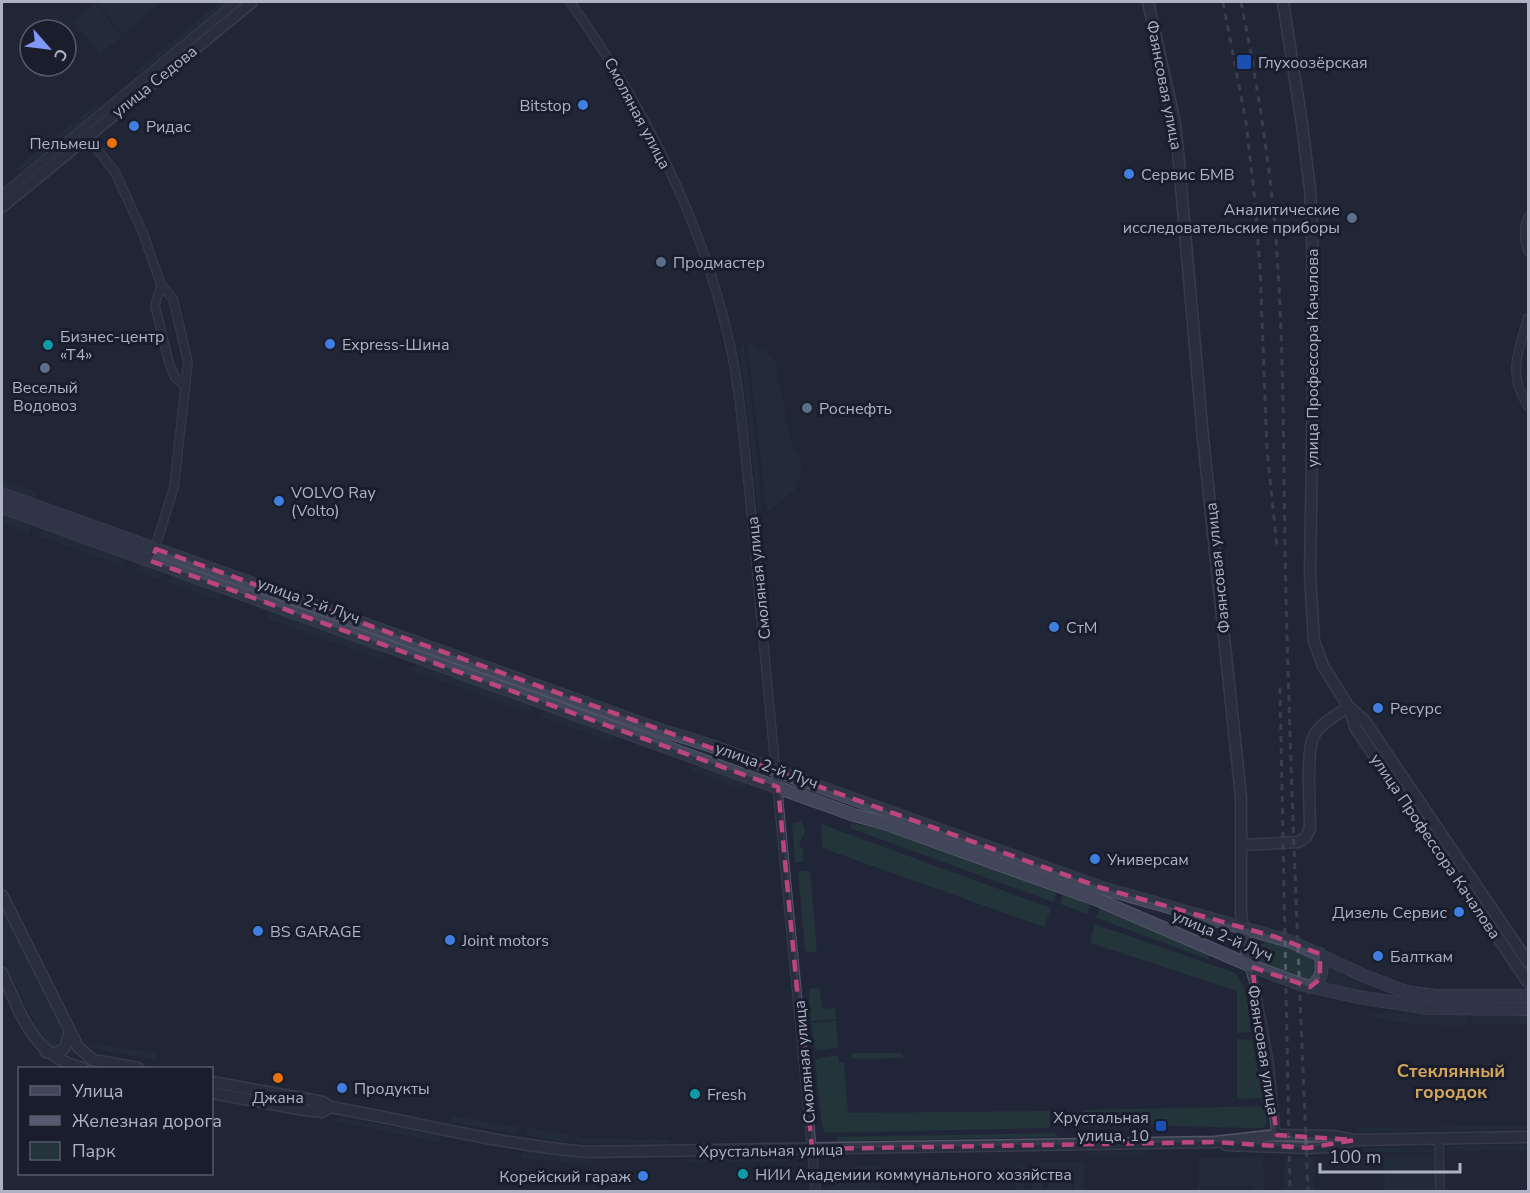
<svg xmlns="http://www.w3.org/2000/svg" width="1530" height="1193" viewBox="0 0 1530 1193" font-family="'Nunito Sans',sans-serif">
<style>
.green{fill:#23343a}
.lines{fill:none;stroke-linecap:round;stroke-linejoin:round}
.minor-casing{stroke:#515566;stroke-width:10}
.tertiary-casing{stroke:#515566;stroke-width:13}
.secondary-casing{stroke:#515566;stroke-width:14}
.minor{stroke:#343848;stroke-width:8}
.tertiary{stroke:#343848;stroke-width:10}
.secondary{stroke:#42465b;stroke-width:12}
.rail{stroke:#565b6f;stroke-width:3;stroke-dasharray:6 6;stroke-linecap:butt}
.marked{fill:none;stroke:#bc467b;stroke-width:4.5;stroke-dasharray:12 8;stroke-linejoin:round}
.transit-dot{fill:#1a4fb4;stroke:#191d2c;stroke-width:2}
.shop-dot{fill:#3f7fe0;stroke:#191d2c;stroke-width:2}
.food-dot{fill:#e8710a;stroke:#191d2c;stroke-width:2}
.service-dot{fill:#5c6f8a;stroke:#191d2c;stroke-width:2}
.culture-dot{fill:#0f9aa8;stroke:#191d2c;stroke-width:2}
.labels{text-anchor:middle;stroke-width:6;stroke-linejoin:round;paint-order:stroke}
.poi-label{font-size:16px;fill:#aeb2c5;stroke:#191d2c;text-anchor:start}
.street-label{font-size:16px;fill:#aeb2c5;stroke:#191d2c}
.neighbourhood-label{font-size:18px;font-weight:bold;fill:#d3a65b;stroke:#191d2c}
</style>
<rect width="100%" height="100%" fill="#202637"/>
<path class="green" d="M97,2H162L123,34Z
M220,2H228L138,75L135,72Z
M95,3L122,36L100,54L74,21Z
M99,102L98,108L22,171L16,169Z
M747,342L766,352L775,361L791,443L802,464V471L794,491L767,512Z
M743,344L750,388L762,512L758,507L740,350Z
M2,480L36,492L34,498L2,487Z
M2,514L31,524L29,533L2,523Z
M43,529L119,556L123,566L38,536Z
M142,564L164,572L161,580L132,570Z
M172,575L220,593V601L169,583Z
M270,610L384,652L382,660L266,618Z
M420,665L528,703L533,711L532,714L410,670L412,667Z
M551,711L615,734L612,742L540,716V714Z
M703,766L750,783L744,788H740L692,771L693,768Z
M802,820L805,831L799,845L803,850V861L795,863L792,824Z
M851,823L884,830L1057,892L1053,902L850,828Z
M821,824L1051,908L1044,927L822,848Z
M798,871H810L817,950L814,953L805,951Z
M1063,894L1090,904L1087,914L1060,904Z
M1100,908L1210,954L1208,959L1096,918Z
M2,909L61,1029L62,1040L58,1046H51L39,1032L2,957Z
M1095,924L1235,973C1249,987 1248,1014 1251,1032L1237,1033V991L1090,943Z
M1268,941L1275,942L1311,957L1315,967L1312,977L1303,979L1261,963C1254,953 1257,945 1268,941Z
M1329,967L1360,984L1361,988L1358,990L1324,983Z
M820,988L822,1009L835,1008L836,1019L811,1021L809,989Z
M1370,1013L1466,1015L1468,1025C1436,1025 1399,1026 1370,1015Z
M1471,1015L1528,1016V1024L1474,1025Z
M836,1021L838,1047L821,1050L815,1048L811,1023Z
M1237,1039L1252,1040L1263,1098L1237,1099Z
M88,1043L157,1053L156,1060L99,1050Z
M852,1053H900L903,1055V1058L852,1059Z
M838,1055L839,1063H844L848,1113L1050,1111V1128L825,1133L823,1125H822L815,1061L819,1058Z
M1265,1106L1267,1123L1264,1128C1230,1128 1197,1126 1164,1126L1163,1124L1083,1127V1110Z
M451,1116L518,1127L517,1132L513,1133L454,1123L450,1121Z
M341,1118L436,1135L440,1137V1142L334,1121Z
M1528,1126V1129L1356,1132V1128Z
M527,1128L568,1135V1138L562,1142L528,1136L526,1135Z
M1054,1133L1057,1137L837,1141V1137Z
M576,1137L599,1139L669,1140V1143L581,1144L577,1142Z
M1528,1145V1150L1442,1151L1448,1146Z
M1429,1147L1434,1152H1364V1148Z
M526,1151L591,1160L595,1164L521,1158L523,1153Z
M1147,1151L1146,1155L1089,1156L1090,1152Z
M1263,1157L1264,1188L1262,1191H1255L1253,1186H1201V1191H1198V1159Z
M1314,1157L1315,1191H1284L1285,1158Z
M1384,1157H1435V1191H1383L1385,1189Z
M788,1158V1162L687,1163V1159Z
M1084,1162V1191H1075L1074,1181C1059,1170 1046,1174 1041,1191H1032V1163Z
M1015,1163L1024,1164L1025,1191H1016Z
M880,1166L881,1191H829L827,1171L829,1168Z
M1056,1178L1069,1181L1072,1186L1071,1191H1046L1049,1182Z"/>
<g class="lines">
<g class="minor-casing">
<path id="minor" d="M570,2C641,101 700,216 728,336C740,386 743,437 749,489C756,563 763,637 770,711C785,871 800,1031 816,1192
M81,129L115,172L143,233L161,285L173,299L188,362L174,487L151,561
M2,195L236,2
M1528,217C1524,228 1524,240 1528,251
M161,285L155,306L169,363L175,377L185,386
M1528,318C1518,352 1507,374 1528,406
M1249,965L1255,986L1269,1062L1276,1135
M1439,1138L1440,1192"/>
</g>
<g class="tertiary-casing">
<path id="tertiary" d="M1148,2L1175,123L1178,152L1203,438L1241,797V914L1249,965
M1283,2L1302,124L1310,189L1312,226L1314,326L1310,575L1314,641L1323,666L1349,707L1355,727L1528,982
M2,207L252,2
M1349,707L1364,720L1528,962
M1242,845L1298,842L1306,837L1310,828C1310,809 1306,753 1313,738C1318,724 1337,715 1349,707
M2,895L78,1047L93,1060L138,1068
M2,973C22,1015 32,1056 83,1068
M46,1052C63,1055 68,1047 69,1032
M212,1082L323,1102L330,1107C416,1122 501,1145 588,1152L1215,1142L1276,1135L1333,1136L1354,1140L1528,1137
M212,1093L304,1110L322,1112L330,1107
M1226,1145L1308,1148L1330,1147L1350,1141"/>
</g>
<g class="secondary-casing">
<path id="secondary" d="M2,494L666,732C711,744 752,761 795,778L1102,888L1292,942L1362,975L1406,992L1437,996H1528
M2,507L854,815L884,823L1098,900L1249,965L1300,984L1358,997L1429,1008L1528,1009
M1310,987C1323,979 1323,969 1320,954"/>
</g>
<use href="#minor" class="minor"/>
<use href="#tertiary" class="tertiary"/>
<use href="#secondary" class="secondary"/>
<path class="rail" d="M1223,2L1246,122L1254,192L1260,267L1267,450L1277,547
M1241,2C1256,76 1268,151 1275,227C1285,350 1283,474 1286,598C1291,796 1300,994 1308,1192
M1280,688L1290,1192"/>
</g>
<path d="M0 0H1530V1193H0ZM156,549L1102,888L1276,937L1320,954V979L1310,987L1252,967L1277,1135L1354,1140L1308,1148L1215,1142L812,1149L778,787L151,561Z" fill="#202637" fill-opacity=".55" fill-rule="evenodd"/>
<path class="marked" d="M156,549L1102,888L1276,937L1320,954V979L1310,987L1252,967L1277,1135L1354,1140L1308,1148L1215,1142L812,1149L778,787L151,561Z"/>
<g class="transit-dot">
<rect x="1236" y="54" width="16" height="16" rx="3"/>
<rect x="1155" y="1120" width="12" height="12" rx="3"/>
</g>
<g class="shop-dot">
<circle cx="583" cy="105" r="6"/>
<circle cx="134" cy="126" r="6"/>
<circle cx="1129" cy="174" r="6"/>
<circle cx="330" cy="344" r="6"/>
<circle cx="279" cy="501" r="6"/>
<circle cx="1054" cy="627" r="6"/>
<circle cx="1378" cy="708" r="6"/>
<circle cx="1095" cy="859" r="6"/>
<circle cx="1459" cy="912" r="6"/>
<circle cx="258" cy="931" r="6"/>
<circle cx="450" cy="940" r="6"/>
<circle cx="1378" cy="956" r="6"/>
<circle cx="342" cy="1088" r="6"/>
<circle cx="643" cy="1176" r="6"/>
</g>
<g class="food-dot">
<circle cx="112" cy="143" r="6"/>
<circle cx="278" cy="1078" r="6"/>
</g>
<g class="service-dot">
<circle cx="1352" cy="218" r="6"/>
<circle cx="661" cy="262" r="6"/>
<circle cx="45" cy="368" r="6"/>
<circle cx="807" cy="408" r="6"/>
</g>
<g class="culture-dot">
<circle cx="48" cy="345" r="6"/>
<circle cx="695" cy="1094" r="6"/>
<circle cx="743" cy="1174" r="6"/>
</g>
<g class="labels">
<g class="poi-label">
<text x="1258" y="68">Глухоозёрская</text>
<text x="571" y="111" text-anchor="end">Bitstop</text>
<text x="146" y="132">Ридас</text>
<text x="100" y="149" text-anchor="end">Пельмеш</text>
<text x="1141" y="180">Сервис БМВ</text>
<text x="1340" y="215" text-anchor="end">Аналитические<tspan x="1340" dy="18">исследовательские приборы</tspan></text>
<text x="673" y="268">Продмастер</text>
<text x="60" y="342">Бизнес-центр<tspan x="60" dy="18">«Т4»</tspan></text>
<text x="342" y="350">Express-Шина</text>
<text x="45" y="393" text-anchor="middle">Веселый<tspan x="45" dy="18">Водовоз</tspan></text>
<text x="819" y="414">Роснефть</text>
<text x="291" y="498">VOLVO Ray<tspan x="291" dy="18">(Volto)</tspan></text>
<text x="1066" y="633">СтМ</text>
<text x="1390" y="714">Ресурс</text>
<text x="1107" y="865">Универсам</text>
<text x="1447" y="918" text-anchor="end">Дизель Сервис</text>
<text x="270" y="937">BS GARAGE</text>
<text x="462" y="946">Joint motors</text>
<text x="1390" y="962">Балткам</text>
<text x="354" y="1094">Продукты</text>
<text x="707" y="1100">Fresh</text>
<text x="278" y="1103" text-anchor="middle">Джана</text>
<text x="1149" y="1123" text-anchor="end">Хрустальная<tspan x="1149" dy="18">улица, 10</tspan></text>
<text x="755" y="1180">НИИ Академии коммунального хозяйства</text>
<text x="631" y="1182" text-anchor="end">Корейский гараж</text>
</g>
<g class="street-label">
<text transform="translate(154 81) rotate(-39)" y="6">улица Седова</text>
<text transform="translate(1165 85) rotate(79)" y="6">Фаянсовая улица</text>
<text transform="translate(638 113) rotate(62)" y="6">Смоляная улица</text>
<text transform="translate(1312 358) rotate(-90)" y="6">улица Профессора Качалова</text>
<text transform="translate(1217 568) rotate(-96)" y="6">Фаянсовая улица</text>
<text transform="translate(758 578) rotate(-96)" y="6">Смоляная улица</text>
<text transform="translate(309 600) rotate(20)" y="6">улица 2-й Луч</text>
<text transform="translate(767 765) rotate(20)" y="6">улица 2-й Луч</text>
<text transform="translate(1436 846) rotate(56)" y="6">улица Профессора Качалова</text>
<text transform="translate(1223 935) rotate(23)" y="6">улица 2-й Луч</text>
<text transform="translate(1264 1050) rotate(81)" y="6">Фаянсовая улица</text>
<text transform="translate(804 1062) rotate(-95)" y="6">Смоляная улица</text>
<text transform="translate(771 1150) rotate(-1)" y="6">Хрустальная улица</text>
</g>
<g class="neighbourhood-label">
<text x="1451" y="1077">Стеклянный<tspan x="1451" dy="21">городок</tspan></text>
</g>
</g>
<rect width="1530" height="1193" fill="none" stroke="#aeb2c5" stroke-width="6"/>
<rect x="18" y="1067" width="195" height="108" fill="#191d2c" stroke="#555969" stroke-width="1.5"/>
<rect x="30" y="1086" width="30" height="9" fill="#42465b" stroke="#555969" stroke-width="1.5"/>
<text x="72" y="1097" font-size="18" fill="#aeb2c5">Улица</text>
<rect x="30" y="1116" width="30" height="9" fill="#565b6f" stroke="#555969" stroke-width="1.5"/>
<text x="72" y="1127" font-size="18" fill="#aeb2c5">Железная дорога</text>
<rect x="30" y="1142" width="30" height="18" fill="#23343a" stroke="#555969" stroke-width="1.5"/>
<text x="72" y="1157" font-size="18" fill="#aeb2c5">Парк</text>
<g transform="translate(48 48) rotate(118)"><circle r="28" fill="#191d2c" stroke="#555969" stroke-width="1.5"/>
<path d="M0-4.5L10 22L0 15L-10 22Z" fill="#8097f7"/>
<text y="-9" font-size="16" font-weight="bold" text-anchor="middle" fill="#aeb2c5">С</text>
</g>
<path d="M1320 1163v9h140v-9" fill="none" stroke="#aeb2c5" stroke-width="3"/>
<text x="1329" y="1163" font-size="18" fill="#aeb2c5" stroke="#191d2c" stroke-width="4.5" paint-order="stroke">100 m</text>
</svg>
